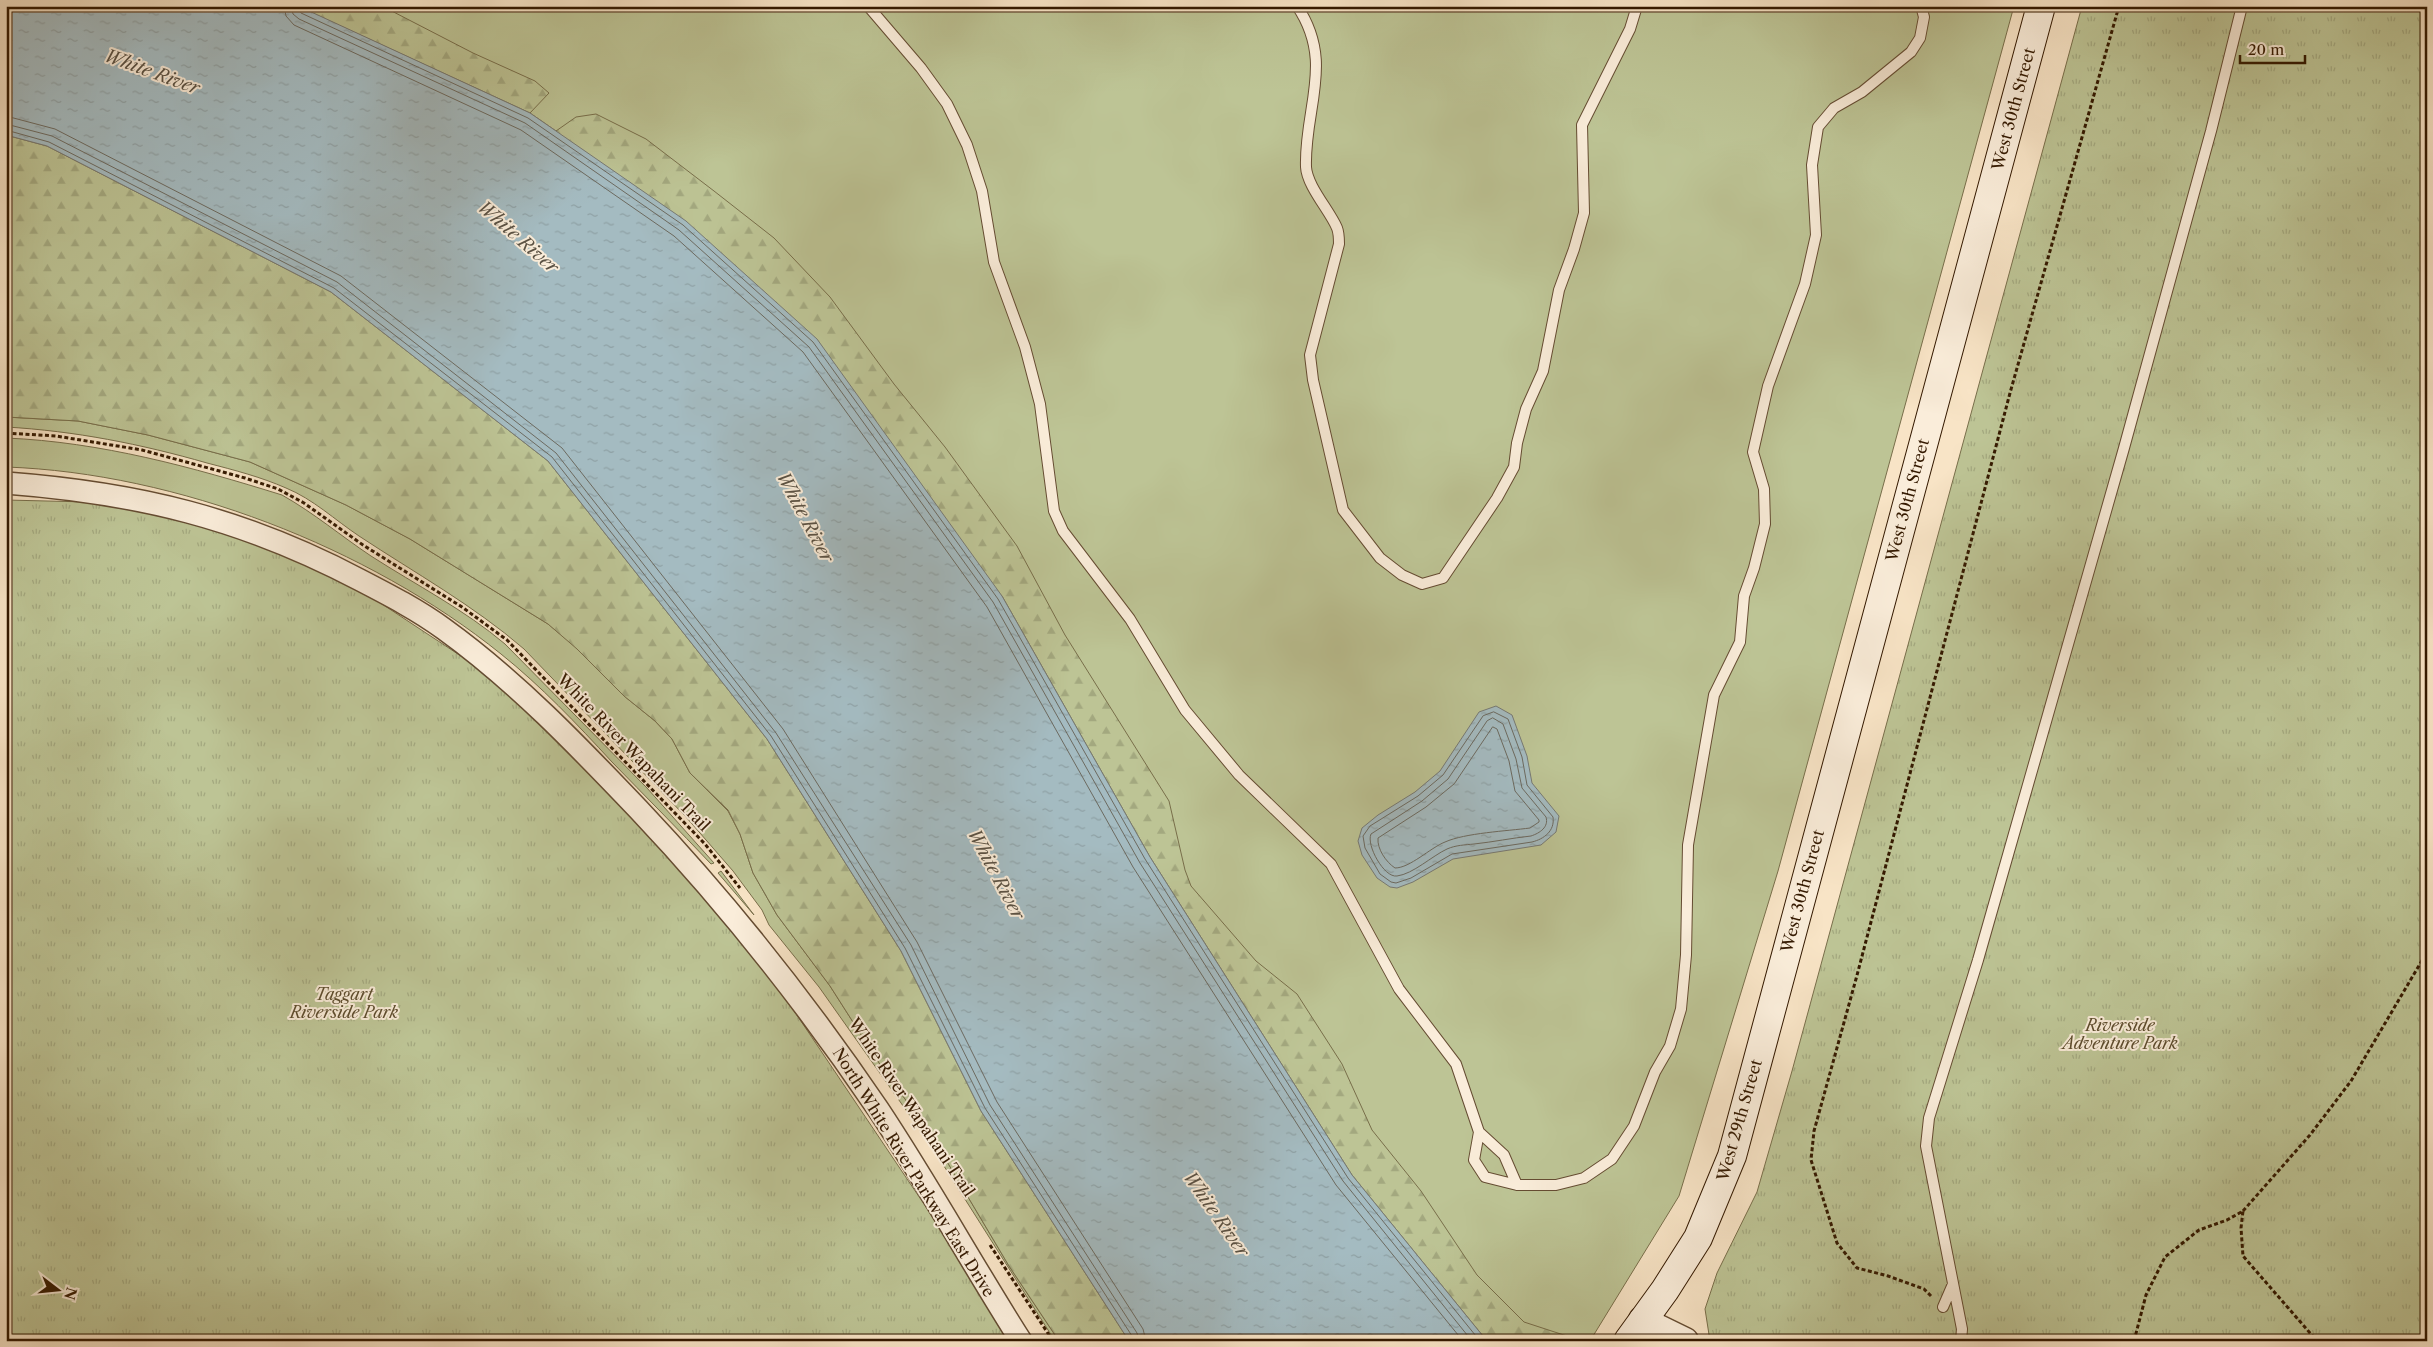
<svg xmlns="http://www.w3.org/2000/svg" width="2433" height="1347" viewBox="0 0 2433 1347" font-family="'Libre Caslon Text',serif">
<style>
.grass{fill:#bdc495;stroke:#786e4a}
.forest{fill:url(#forest-firs);stroke:#786e4a}
.park{fill:url(#park-tufts);stroke:#786e4a}
.water{fill:url(#water-ripples);stroke:#777a74}
.lines{fill:none;stroke-linecap:round;stroke-linejoin:round}
.shore{stroke:#6c6a60;stroke-width:1}
.service-casing{stroke:#654c32;stroke-width:12}
.minor-casing{stroke:#654c32;stroke-width:24}
.tertiary-casing{stroke:#654c32;stroke-width:29}
.secondary-casing{stroke:#341900;stroke-width:30}
.path{stroke:#341900;stroke-width:3;stroke-dasharray:4 2.5;stroke-linecap:butt}
.service{stroke:#faedda;stroke-width:10}
.minor{stroke:#faedda;stroke-width:21}
.tertiary{stroke:#faedda;stroke-width:26}
.secondary{stroke:#faedda;stroke-width:28}
.labels{text-anchor:middle;stroke-width:4;stroke-linejoin:round;paint-order:stroke}
.street-label{font-size:16px;fill:#341900;stroke:#faedda}
.park-label{font-size:16px;font-style:italic;fill:#5d4c2d;stroke:#faedda}
.water-label{font-size:18px;font-style:italic;fill:#5b5244;stroke:#faedda}
</style>
<defs>
<pattern id="forest-firs" width="22" height="20" patternUnits="userSpaceOnUse" patternTransform="scale(1.25)"><rect width="22" height="20" fill="#bdc495"/><path d="M5 1l3.5 6h-7zM16 11l3.5 6h-7z" fill="#a3a87f"/></pattern>
<pattern id="park-tufts" width="24" height="20" patternUnits="userSpaceOnUse" patternTransform="scale(1.25)"><rect width="24" height="20" fill="#bdc495"/><path d="M3 7l-1-3M5 7V3M7 7l1-3M15 17l-1-3M17 17v-4M19 17l1-3" fill="none" stroke="#a3a87f"/></pattern>
<pattern id="water-ripples" width="26" height="14" patternUnits="userSpaceOnUse" patternTransform="scale(1.25)"><rect width="26" height="14" fill="#a4bbc1"/><path d="M2 4q2-2 4 0t4 0M15 11q2-2 4 0t4 0" fill="none" stroke="#8ea0a4"/></pattern>
</defs>
<rect width="100%" height="100%" fill="#f8e4c6"/>
<filter id="stains"><feTurbulence type="fractalNoise" baseFrequency=".004" numOctaves="4"/><feColorMatrix values="0 0 0 0 .2 0 0 0 0 .09 0 0 0 0 .02 0 0 0 .5 -.17"/></filter>
<radialGradient id="worn" r=".72"><stop offset=".6" stop-color="#630" stop-opacity="0"/><stop offset="1" stop-color="#630" stop-opacity=".3"/></radialGradient>
<path class="grass" d="M297,6H2014L1778,871L1679,1196L1590,1341H1487L686,221L530,113Z
M6,417L78,421L148,435L250,462L346,505L410,539L548,624L578,649L624,696L655,721L672,739L690,773L728,811L740,834L753,873L777,915L830,986L883,1069L930,1133L1009,1266L1059,1341H1055L930,1144L819,987L769,925L762,910L733,871L686,817L524,649C473,605 415,573 359,536C335,520 313,499 286,488C261,477 234,470 207,463C141,444 75,431 6,427Z
M6,438C101,442 192,467 282,495C314,513 341,536 371,556C416,585 465,610 505,644L647,788L714,863L711,864C679,830 645,796 612,762C577,724 541,686 501,654C368,547 177,473 6,467Z
M721,871L754,915L718,873Z"/>
<path class="forest" d="M297,6H382L473,53L535,81L549,93L530,113Z
M596,114L646,139L714,191L774,238L830,297L894,384L945,447L1017,546L1065,635L1169,801L1185,870L1191,886L1256,961L1297,994L1342,1064L1372,1130L1421,1191L1477,1275L1524,1322L1573,1338V1341H1487L1352,1175L1150,857L1002,596L556,131L576,117Z
M6,135L47,146L331,292L548,461L767,739L901,951L981,1111L1129,1341H1059L1009,1266L930,1133L883,1069L830,986L777,915L753,873L740,834L728,810L690,773L672,739L655,721L624,696L577,649L548,624L410,539L346,505L250,462L148,435L78,421L6,417Z"/>
<path class="park" d="M2082,6H2427V1341H1710L1705,1309L1717,1273L1757,1192L1792,1071Z
M6,500L88,502L137,510L215,530L262,546L320,571L379,602L470,662L541,719L677,864L774,981L1016,1341H6Z"/>
<path class="water" d="M6,6H297L307,10L530,113L686,221L817,339L1002,596L1150,857L1352,1175L1487,1341H1129L981,1111L901,951L767,739L548,461L331,292L47,146L6,135Z
M1496,706L1512,715L1527,756L1532,783L1559,816L1556,832L1541,845L1453,859L1413,882L1397,888L1390,887L1377,878L1362,855L1358,841L1362,828L1378,815L1415,792L1440,771L1479,712Z"/>
<g class="lines">
<path class="shore" d="M284,6L286,16L294,25L521,130L674,236L803,352L987,607L1133,867L1336,1185L1463,1341
M291,6L293,14L299,19L525,123L679,230L809,347L993,602L1140,863L1343,1181L1472,1341
M298,6L301,13L528,118L683,225L813,342L998,599L1145,859L1348,1178L1480,1341
M6,116L55,129L341,276L562,448L783,729L917,942L997,1102L1143,1329L1146,1341
M6,124L52,136L337,282L556,453L776,733L911,945L990,1105L1137,1333L1139,1341
M6,130L49,142L334,288L552,457L771,736L905,948L985,1108L1132,1336L1133,1341
M1494,712L1508,719L1522,757L1527,785L1553,817C1555,831 1544,839 1532,842L1452,854L1411,878L1396,883L1391,882L1380,874L1365,848L1363,836L1370,826L1418,796L1443,775L1483,716Z
M1493,718L1503,724L1516,759L1522,788L1546,817C1549,827 1540,833 1531,836C1512,838 1493,842 1474,844C1465,845 1456,845 1447,849C1432,856 1413,874 1397,876C1384,878 1366,845 1371,834L1422,801L1448,779L1487,721Z
M1493,727L1497,729L1509,761L1515,791L1539,820V822L1530,828C1507,831 1465,833 1445,842C1430,848 1410,868 1395,868C1386,862 1377,849 1378,838L1426,807L1454,784Z"/>
<g class="service-casing">
<path id="service" d="M868,6L921,68L947,104L967,145L982,191L994,262L1025,347L1040,404L1054,511L1063,531L1130,619L1185,710L1239,775L1331,864L1399,989L1456,1064L1479,1132L1474,1160L1485,1177L1517,1185H1556L1584,1178L1612,1159L1634,1126L1655,1072L1670,1046L1681,1009L1686,955L1688,845L1714,695L1740,642L1744,596L1754,568L1765,524L1764,489L1753,452L1768,386L1805,284L1816,235L1812,165L1818,127L1834,108L1862,92L1911,52L1920,38L1924,17L1921,6
M1297,6C1335,62 1304,108 1306,167C1307,186 1330,211 1337,228C1339,233 1339,239 1339,244L1310,355L1313,380L1343,510L1380,558L1402,575L1422,584L1443,578L1497,498L1514,467L1517,443L1526,409L1543,371L1559,290L1574,249L1584,213L1582,125L1630,29L1637,6
M1479,1132L1504,1155L1517,1185
M1943,1307L1953,1284
M1961,1341L1962,1329L1926,1146L1929,1118L1978,960L2124,448L2211,131L2242,6"/>
</g>
<g class="minor-casing">
<path id="minor" d="M6,483C138,493 242,518 360,580C389,595 418,610 444,629C516,681 578,746 639,810C727,903 806,1003 878,1109C928,1184 972,1264 1021,1341"/>
</g>
<g class="tertiary-casing">
<path id="tertiary" d="M1642,1320L1685,1341"/>
</g>
<g class="secondary-casing">
<path id="secondary" d="M1628,1341L1665,1290L1698,1238L1732,1156L2041,6"/>
</g>
<path class="path" d="M6,433L56,436L142,450L245,478L278,489L304,503L363,545L462,607L507,640L705,844L740,888
M2243,1211L2310,1135L2351,1081L2427,952
M990,1245L1053,1341
M1931,1296L1924,1289L1888,1276L1857,1268L1837,1243L1811,1160L1814,1131L1856,979L2010,393L2119,6
M2134,1341L2146,1295L2165,1257L2199,1230L2227,1220L2243,1211L2241,1228L2243,1256L2317,1341"/>
<use href="#service" class="service"/>
<use href="#minor" class="minor"/>
<use href="#tertiary" class="tertiary"/>
<use href="#secondary" class="secondary"/>
</g>
<g class="labels">
<g class="street-label">
<text transform="translate(2013 109) rotate(-75)" y="6">West 30th Street</text>
<text transform="translate(1907 500) rotate(-75)" y="6">West 30th Street</text>
<text transform="translate(634 752) rotate(46)" y="6">White River Wapahani Trail</text>
<text transform="translate(1802 891) rotate(-75)" y="6">West 30th Street</text>
<text transform="translate(912 1107) rotate(56)" y="6">White River Wapahani Trail</text>
<text transform="translate(1739 1120) rotate(-74)" y="6">West 29th Street</text>
<text transform="translate(914 1172) rotate(58)" y="6">North White River Parkway East Drive</text>
</g>
<g class="park-label">
<text x="344" y="1000">Taggart<tspan x="344" dy="18">Riverside Park</tspan></text>
<text x="2120" y="1031">Riverside<tspan x="2120" dy="18">Adventure Park</tspan></text>
</g>
<g class="water-label">
<text transform="translate(152 72) rotate(20)" y="6">White River</text>
<text transform="translate(518 237) rotate(41)" y="6">White River</text>
<text transform="translate(805 517) rotate(62)" y="6">White River</text>
<text transform="translate(996 874) rotate(62)" y="6">White River</text>
<text transform="translate(1216 1214) rotate(55)" y="6">White River</text>
</g>
</g>
<rect width="2433" height="1347" fill="none" stroke="#f8e4c6" stroke-width="25"/>
<rect x="8" y="8" width="2418" height="1332" fill="none" stroke="#341900" stroke-width="2.5"/>
<rect x="12" y="12" width="2408" height="1322" fill="none" stroke="#341900"/>
<g transform="translate(58 1290) rotate(106)" stroke="#faedda" stroke-width="4" paint-order="stroke">
<path d="M0-4L9 19L0 12L-9 19Z" fill="#341900"/>
<text y="-8" font-size="14" font-weight="bold" text-anchor="middle" fill="#341900">N</text>
</g>
<path d="M2240 55v8h65v-8" fill="none" stroke="#341900" stroke-width="2.5"/>
<text x="2248" y="55" font-size="15" fill="#341900" stroke="#faedda" stroke-width="4" paint-order="stroke">20 m</text>
<rect width="100%" height="100%" filter="url(#stains)"/>
<rect width="100%" height="100%" fill="url(#worn)"/>
</svg>
